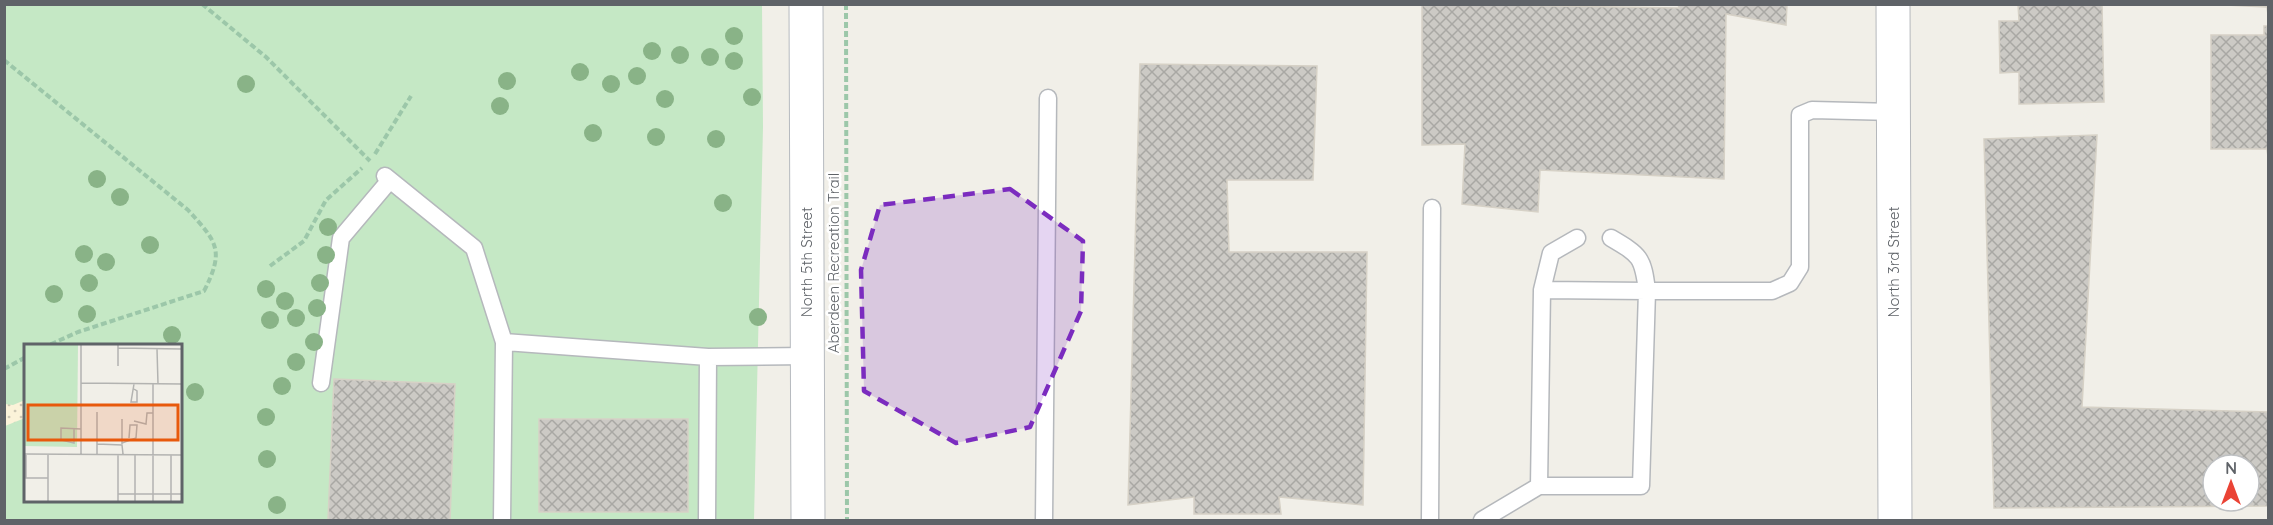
<svg xmlns="http://www.w3.org/2000/svg" width="2273" height="525" viewBox="0 0 2273 525" font-family="Quicksand,sans-serif">
<style>
.green{fill:#c5e8c5;fill-rule:evenodd}
.sand{fill:url(#sand-dots)}
.building{fill:url(#building-cross-hatch);stroke:#d6d1c6;stroke-width:1.5;fill-rule:evenodd}
.lines{fill:none;stroke-linecap:round;stroke-linejoin:round}
.lane-casing{stroke:#b5b8bc;stroke-width:19}
.street-casing{stroke:#b5b8bc;stroke-width:35}
.secondary-casing{stroke:#b6babf;stroke-width:35}
.path{stroke:#9cc7a9;stroke-width:4;stroke-dasharray:6 3;stroke-linecap:butt}
.lane{stroke:#fff;stroke-width:16}
.street{stroke:#fff;stroke-width:33}
.secondary{stroke:#fff;stroke-width:33}
.tree{fill:#89b387}
.marked{fill:#7b2cbf;fill-opacity:0.2;stroke:#7b2cbf;stroke-width:4.5;stroke-dasharray:12 8;stroke-linejoin:round}
.labels{text-anchor:middle;stroke-width:5;stroke-linejoin:round;paint-order:stroke}
.street-label{font-size:15px;fill:#5f6368;stroke:#fff}
.inset-road{fill:none;stroke:#b3b3b1;stroke-width:1.5}
.view{fill:#e8590c;fill-opacity:0.15;stroke:#e8590c;stroke-width:3}
.inset-edge{fill:none;stroke:#5f6368;stroke-width:3}
</style>
<defs>
<pattern id="sand-dots" width="8" height="8" patternUnits="userSpaceOnUse" patternTransform="scale(1.5)"><rect width="8" height="8" fill="#fbf3d9"/><path d="M2 2h.1M6 6h.1" fill="none" stroke="#cec8b4" stroke-width="1.8" stroke-linecap="round"/></pattern>
<pattern id="building-cross-hatch" width="8" height="8" patternUnits="userSpaceOnUse" patternTransform="scale(1.5)"><rect width="8" height="8" fill="#cccac5"/><path d="M0 0l8 8M0 8l8-8" fill="none" stroke="#a9a8a4"/></pattern>
</defs>
<rect width="100%" height="100%" fill="#f1efe8"/>
<path class="green" d="M4,5H762L763,127L754,520H5ZM26,345H180V500H26Z"/>
<path class="sand" d="M25,400V418L5,426V404L13,405Z"/>
<path class="building" d="M1422,4L1679,8L1678,4H1787L1786,25L1726,14L1724,179L1540,170L1538,212L1462,204L1465,144L1422,145Z
M2018,4H2102L2104,102L2019,104V72L2000,73L1999,21H2019Z
M2205,4H2268V15L2267,7Z
M2264,26H2268V157L2267,149H2211V35H2264Z
M1140,64L1317,66L1313,180H1227L1229,252H1367L1363,505L1279,497L1281,514H1194V497L1128,505Z
M2097,135L2082,407L2268,412V506L1994,508L1984,139ZM2213,465H2249V501H2213Z
M334,379L455,384L450,520H328Z
M539,419H688V512H539Z"/>
<g class="lines">
<g class="lane-casing">
<path id="lane" d="M385,176L474,248L504,342
M1611,238C1640,255 1643,257 1647,291H1772L1790,283L1800,267V115L1812,110L1894,112
M1542,290L1551,253L1577,238
M321,383L341,238L390,180
M502,520L504,342L708,357L808,356
M707,520L708,357
M1044,520L1048,98
M1430,520L1432,208
M1482,520L1539,486H1641L1647,291L1542,290L1539,486"/>
</g>
<g class="street-casing">
<path id="street" d="M1893,4L1895,520"/>
</g>
<g class="secondary-casing">
<path id="secondary" d="M806,4L808,520"/>
</g>
<path class="path" d="M202,4L266,57L370,161
M846,4L847,520
M4,60L188,210C217,242 225,250 204,291L78,332L49,345
M375,154L411,96
M270,266L304,241L326,200L362,168
M4,369L26,357"/>
<use href="#lane" class="lane"/>
<use href="#street" class="street"/>
<use href="#secondary" class="secondary"/>
</g>
<g class="tree">
<circle cx="734" cy="36" r="9"/>
<circle cx="652" cy="51" r="9"/>
<circle cx="680" cy="55" r="9"/>
<circle cx="710" cy="57" r="9"/>
<circle cx="734" cy="61" r="9"/>
<circle cx="580" cy="72" r="9"/>
<circle cx="637" cy="76" r="9"/>
<circle cx="507" cy="81" r="9"/>
<circle cx="246" cy="84" r="9"/>
<circle cx="611" cy="84" r="9"/>
<circle cx="752" cy="97" r="9"/>
<circle cx="665" cy="99" r="9"/>
<circle cx="500" cy="106" r="9"/>
<circle cx="593" cy="133" r="9"/>
<circle cx="656" cy="137" r="9"/>
<circle cx="716" cy="139" r="9"/>
<circle cx="97" cy="179" r="9"/>
<circle cx="120" cy="197" r="9"/>
<circle cx="723" cy="203" r="9"/>
<circle cx="328" cy="227" r="9"/>
<circle cx="150" cy="245" r="9"/>
<circle cx="84" cy="254" r="9"/>
<circle cx="326" cy="255" r="9"/>
<circle cx="106" cy="262" r="9"/>
<circle cx="89" cy="283" r="9"/>
<circle cx="320" cy="283" r="9"/>
<circle cx="266" cy="289" r="9"/>
<circle cx="54" cy="294" r="9"/>
<circle cx="285" cy="301" r="9"/>
<circle cx="317" cy="308" r="9"/>
<circle cx="87" cy="314" r="9"/>
<circle cx="758" cy="317" r="9"/>
<circle cx="296" cy="318" r="9"/>
<circle cx="270" cy="320" r="9"/>
<circle cx="172" cy="335" r="9"/>
<circle cx="314" cy="342" r="9"/>
<circle cx="296" cy="362" r="9"/>
<circle cx="282" cy="386" r="9"/>
<circle cx="195" cy="392" r="9"/>
<circle cx="266" cy="417" r="9"/>
<circle cx="267" cy="459" r="9"/>
<circle cx="277" cy="505" r="9"/>
</g>
<path class="marked" d="M1010,189L1083,241L1081,311L1030,427L956,443L864,391L861,270L880,205Z"/>
<g class="labels">
<g class="street-label">
<text transform="translate(807 262) rotate(-90)" y="5">North 5th Street</text>
<text transform="translate(1894 262) rotate(-90)" y="5">North 3rd Street</text>
<text transform="translate(834 263) rotate(-90)" y="5">Aberdeen Recreation Trail</text>
</g>
</g>
<g transform="translate(24 344)">
<rect width="158" height="158" fill="#f1efe8"/>
<path d="M0,0H54L53,103L0,102Z" fill="#c5e8c5"/>
<path class="inset-road" d="M57,0V110M94,0V22M94,4L158,5M133,5L134,40M57,39L158,40M129,40V157M110,45L113,47V58H107L110,40M110,77L122,80L123,69H129M50,85V99L37,96V84L57,85M98,99L112,94L113,81H106L105,94M73,100L98,101L99,110M98,100V75M0,110L158,111M2,110V134H24M73,110V68M111,111V157M94,150H158M24,157V111M94,157V111M147,157V111"/>
<path class="view" d="M4,61H154V96H4Z"/>
<rect width="158" height="158" class="inset-edge"/>
</g>
<rect width="2273" height="525" fill="none" stroke="#5f6368" stroke-width="12"/>
<g transform="translate(2231 483)"><circle r="28" fill="#ffffff" stroke="#bfc1c3" stroke-width="1.5"/>
<path d="M0-4.5L10 22L0 15L-10 22Z" fill="#ea4335"/>
<text y="-9" font-size="16" font-weight="bold" text-anchor="middle" fill="#5f6368">N</text>
</g>
</svg>
